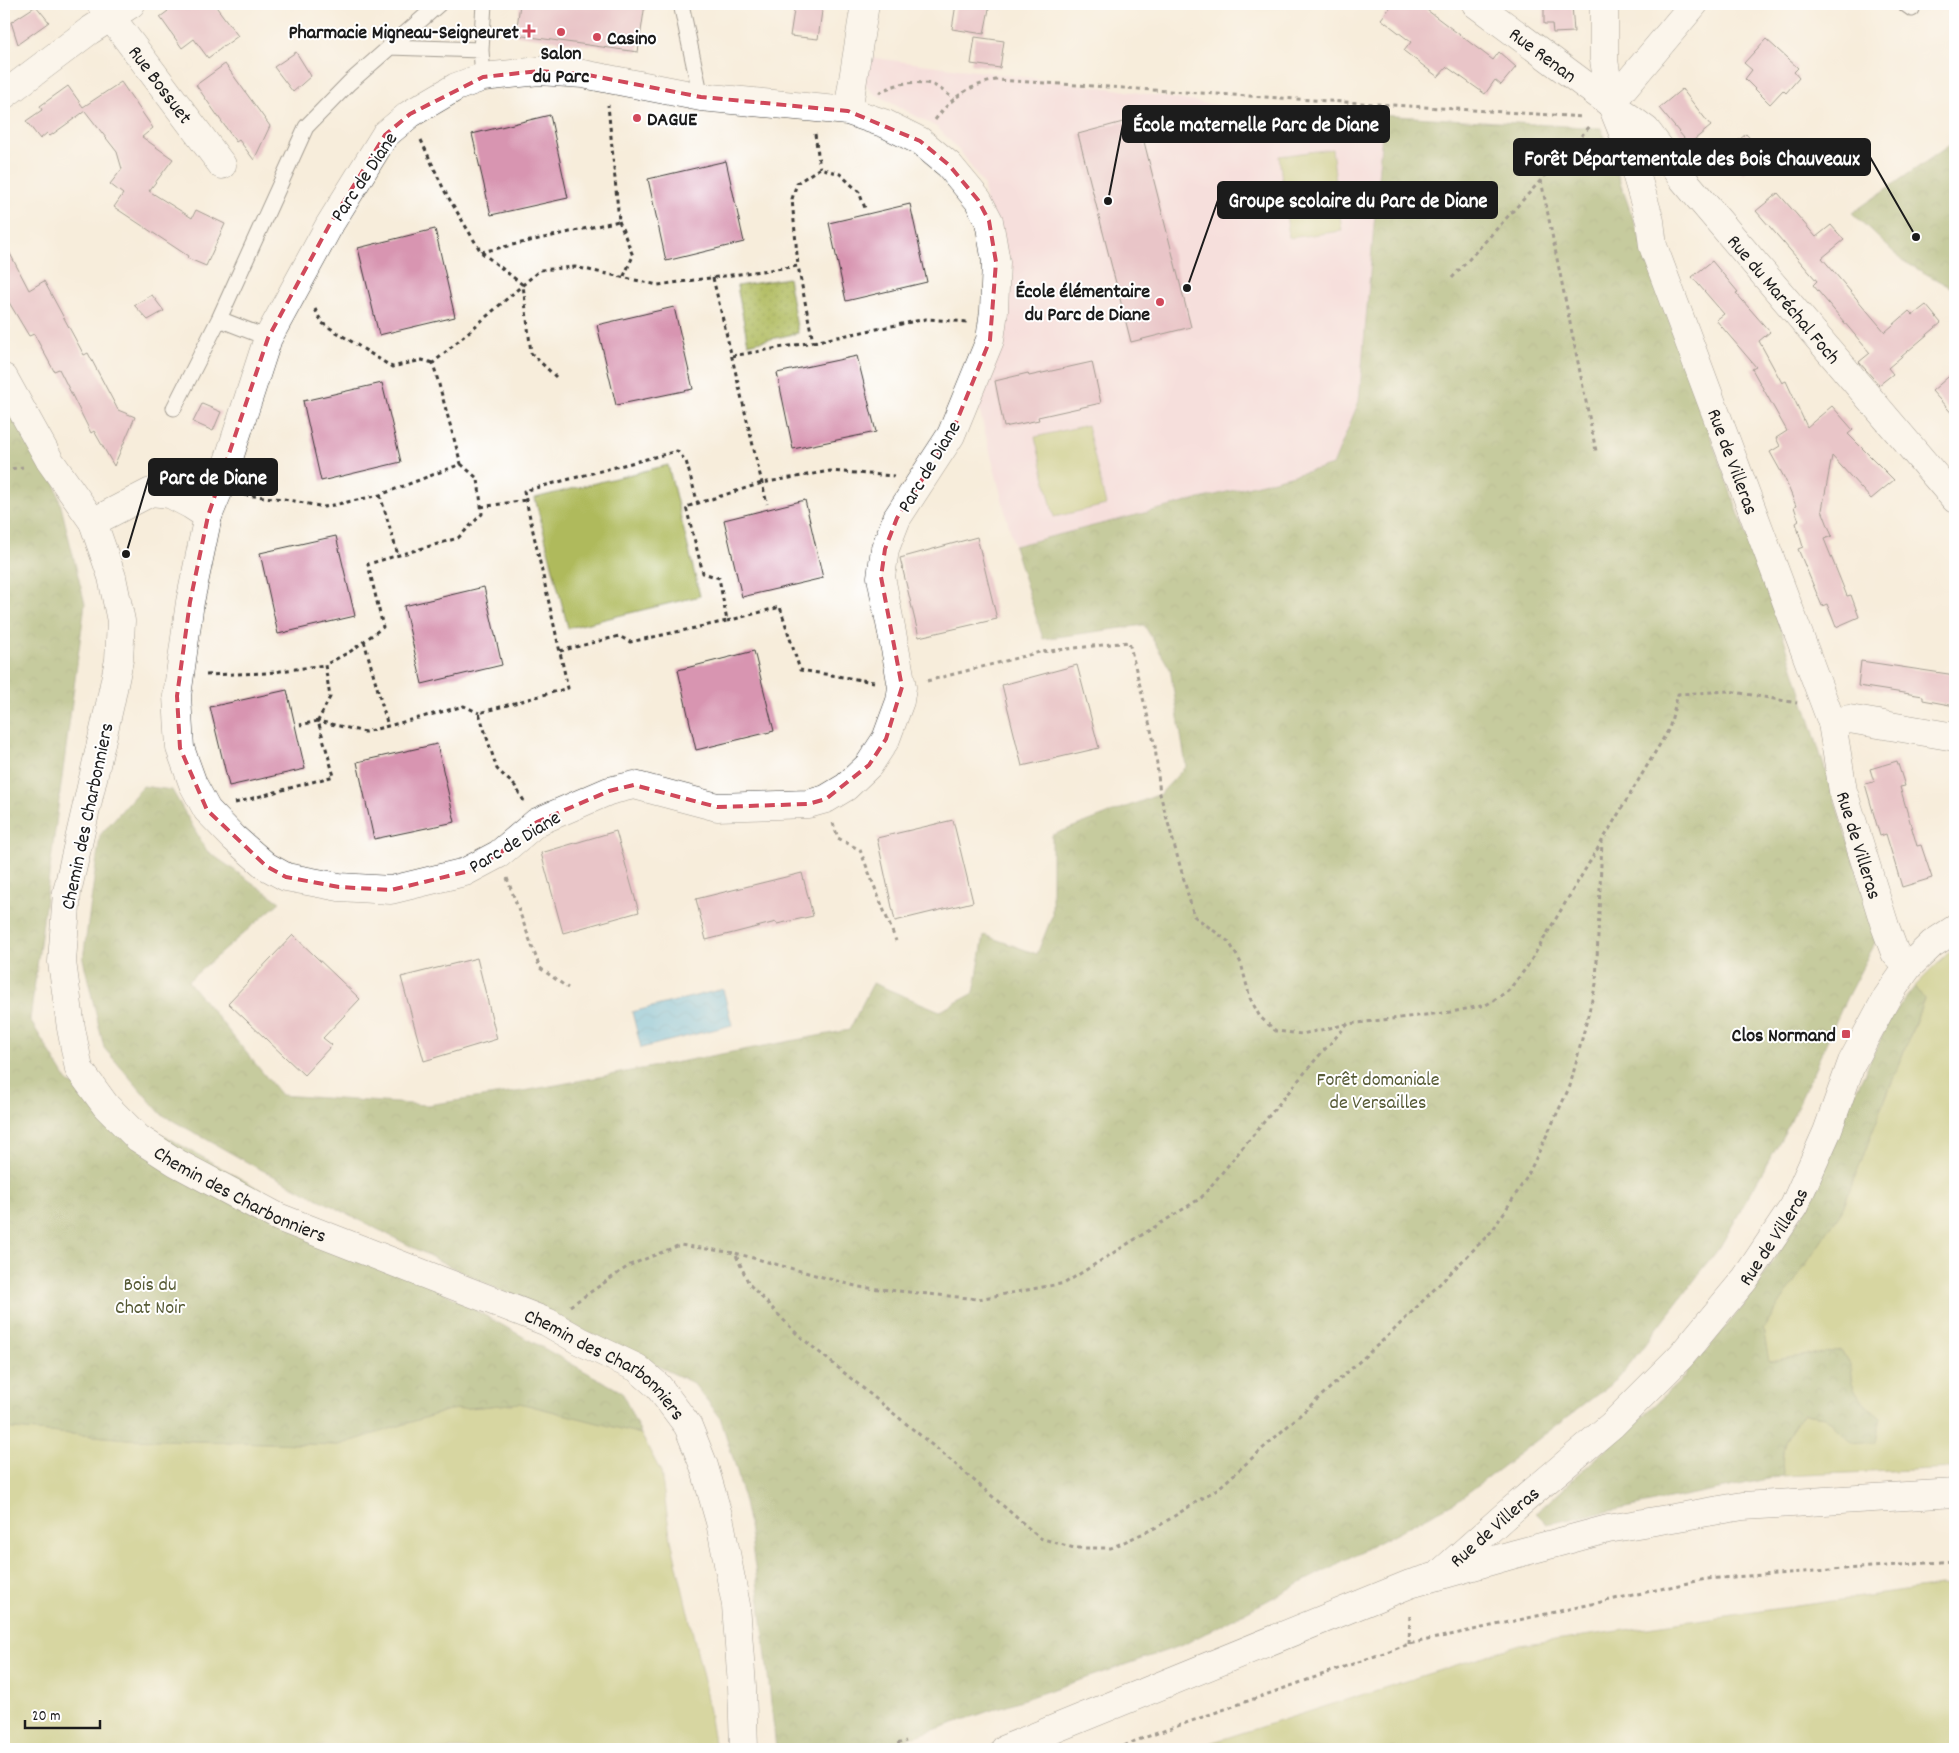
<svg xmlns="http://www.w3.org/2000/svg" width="1959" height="1753" viewBox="0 0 1959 1753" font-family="Dekko,sans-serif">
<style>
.built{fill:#f4cfde}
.green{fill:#afba5c;stroke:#666b3c}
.forest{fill:url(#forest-crowns);stroke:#545f38}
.park{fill:url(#park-dots);stroke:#666b3c}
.water{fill:url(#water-waves);stroke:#406c7e}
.building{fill:#d895b1}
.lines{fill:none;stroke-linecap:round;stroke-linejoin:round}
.lane-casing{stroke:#3d3b39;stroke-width:17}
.street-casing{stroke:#3d3b39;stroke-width:29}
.secondary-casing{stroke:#3d3b39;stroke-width:29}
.path{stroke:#3d3b39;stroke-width:3;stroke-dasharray:4 4;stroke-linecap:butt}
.lane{stroke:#fff;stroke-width:15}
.street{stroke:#fff;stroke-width:28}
.secondary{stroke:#fff;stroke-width:28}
.marked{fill:none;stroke:#d1495b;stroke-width:4;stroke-dasharray:10 6;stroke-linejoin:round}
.poi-dot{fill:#d1495b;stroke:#fff;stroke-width:2}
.labels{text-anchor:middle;stroke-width:4;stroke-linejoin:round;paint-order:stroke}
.poi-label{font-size:20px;font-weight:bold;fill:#1c1c1c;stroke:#fff;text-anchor:end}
.street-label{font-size:20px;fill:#1c1c1c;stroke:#fff}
.park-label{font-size:20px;fill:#575b36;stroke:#fff}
.leader{fill:none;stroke:#1c1c1c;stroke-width:2}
.callout-dot{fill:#1c1c1c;stroke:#fff;stroke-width:2}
.callout{fill:#1c1c1c;stroke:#1c1c1c;stroke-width:2}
.callout-label{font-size:21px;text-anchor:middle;font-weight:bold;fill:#fff}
</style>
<defs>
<pattern id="forest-crowns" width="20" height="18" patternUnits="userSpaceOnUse" patternTransform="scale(1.25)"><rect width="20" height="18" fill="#8ba254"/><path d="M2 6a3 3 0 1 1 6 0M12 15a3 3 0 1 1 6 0" fill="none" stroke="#718345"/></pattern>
<pattern id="park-dots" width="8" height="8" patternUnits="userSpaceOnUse" patternTransform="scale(1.25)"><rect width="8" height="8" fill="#afba5c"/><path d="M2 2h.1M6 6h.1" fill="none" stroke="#969f4f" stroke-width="1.8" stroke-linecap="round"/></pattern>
<pattern id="water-waves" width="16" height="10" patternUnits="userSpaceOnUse" patternTransform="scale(1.25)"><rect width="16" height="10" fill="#64bce1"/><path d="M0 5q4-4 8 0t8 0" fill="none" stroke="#56a1c0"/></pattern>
</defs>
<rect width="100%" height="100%" fill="#fff"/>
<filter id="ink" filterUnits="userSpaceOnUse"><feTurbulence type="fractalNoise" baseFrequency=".02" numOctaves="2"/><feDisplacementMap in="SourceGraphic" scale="10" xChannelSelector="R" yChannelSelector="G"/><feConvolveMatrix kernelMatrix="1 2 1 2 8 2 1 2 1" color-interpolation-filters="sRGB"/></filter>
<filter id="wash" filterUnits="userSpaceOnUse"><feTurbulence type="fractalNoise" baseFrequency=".0096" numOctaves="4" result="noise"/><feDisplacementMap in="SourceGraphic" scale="20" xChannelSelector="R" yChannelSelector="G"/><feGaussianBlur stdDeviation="1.12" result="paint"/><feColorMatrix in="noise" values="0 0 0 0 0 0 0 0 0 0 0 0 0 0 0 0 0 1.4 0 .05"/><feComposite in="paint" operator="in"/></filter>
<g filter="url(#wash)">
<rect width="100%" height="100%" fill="#f7eddb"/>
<path class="built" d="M867,57L1108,88L1382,131L1359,401L1333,465L1014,546L974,389L991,354L984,186L964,156L938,128L873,93L860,78Z"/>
<path class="green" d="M1332,149L1342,231L1289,238L1279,156Z
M1087,425L1106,505L1054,517L1035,437Z
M668,465L700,596L568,628L535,498Z
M1955,946V1468L1783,1476C1781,1444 1784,1438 1804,1414L1825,1417L1851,1443L1880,1418C1863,1403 1848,1391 1851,1366L1841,1350L1768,1361L1763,1329L1842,1210L1924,1000L1915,986Z
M520,1403L641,1434L661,1472L670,1535L704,1681L715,1749H335L324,1746L305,1749H4V1428L128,1439L339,1445L449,1410Z
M1939,1586L1955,1587V1749H1191L1519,1645Z"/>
<path class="forest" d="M1381,115L1601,128L1715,449L1783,635L1878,938L1847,997L1790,1123L1720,1247L1619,1378L1457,1501L1183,1645L878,1749H776L760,1602L749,1526L737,1471L720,1417L693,1383L453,1268L254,1166L161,1114L104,1048L83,959L100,835L143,786L172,790L207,851L280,902L188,981L281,1095L427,1105L529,1090L849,1030L873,983L940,1011L974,993L984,935L1037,954L1052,916V835L1160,794L1186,766L1170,669L1144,625L1043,639L1014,546L1333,465L1359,401L1382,131Z
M1951,144L1955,146V290L1903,261L1852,213Z
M4,378L50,461L85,604L30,1020L68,1082L622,1392L641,1434L520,1403L449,1410L339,1445L128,1439L4,1428Z
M1915,986L1924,999L1842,1210L1763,1329L1769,1361L1841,1350L1851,1366C1848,1391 1863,1403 1881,1418L1876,1441L1851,1443L1825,1417L1804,1414C1784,1438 1781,1444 1783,1476L1547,1524L1536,1513L1678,1383L1745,1304L1816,1193L1849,1105L1890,1019Z"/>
<path class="park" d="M788,278L798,333L748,344L737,286Z"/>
<path class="water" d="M723,989L732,1025L641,1048L632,1012Z"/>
<g id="blocks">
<path class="building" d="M163,4H214L238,36L208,58L194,39L182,48L160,17L168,11Z
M520,4H645L638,52L516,35Z
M795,4H823L818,39L790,36Z
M956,4H990L984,34L952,29Z
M1393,4H1419L1493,60L1499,52L1516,67L1501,85L1495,80L1485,94L1447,67L1438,77L1404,51L1411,42L1381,19Z
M1544,4H1572L1574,32L1553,33L1552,24H1544Z
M36,6L49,22L18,44L11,22Z
M975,37L1004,41L1000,68L971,64Z
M1766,39L1798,68L1794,72L1799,78L1786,93L1783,90L1770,104L1745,79L1752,70L1744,63Z
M296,52L311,76L293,92L274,67Z
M225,64L270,126L254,160L239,140L236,142L196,85Z
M121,82L153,128L142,137L173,159L149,191L192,218L196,210L225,224L206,266L187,258L188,256L114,207L123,194L110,184L122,169L117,152L85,111L50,136L47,133L40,139L26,121L42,110L40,106L68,86L83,107Z
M1682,89L1711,126L1689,144L1659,108Z
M550,115L568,198L491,215L472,134Z
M1138,118L1191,327L1131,342L1078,134Z
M1746,134L1764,154L1744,173L1725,152Z
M726,161L744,242L666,261L648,179Z
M1778,193L1816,237L1831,225L1844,240L1822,258L1885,332L1909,311L1913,315L1926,305L1941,323L1888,368L1893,374L1879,385L1859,362L1870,353L1813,285L1817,281L1756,211Z
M910,204L927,282L846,301L829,223Z
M435,229L455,317L379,335L358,248Z
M4,242L29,290L44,281L84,355L88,353L118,410L135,417L114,466L94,431L91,433L59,369L54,371L34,334L29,336L4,294Z
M1712,261L1738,292L1736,293L1770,332L1759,341L1782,383L1786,381L1807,427L1832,406L1853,430L1848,434L1894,480L1871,499L1832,456L1822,510L1832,536L1824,539L1847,596L1851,595L1859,617L1836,627L1827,604L1822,606L1798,549L1803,547L1796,523L1799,521L1794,507L1796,506L1785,479L1770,452L1780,446L1776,438L1787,431L1752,369L1756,367L1716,320L1724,314L1692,277Z
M152,295L164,311L148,320L134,305Z
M674,307L693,389L616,405L597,325Z
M857,356L876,432L793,449L777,373Z
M1092,362L1101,403L1038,417L1039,420L1004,427L995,381L1028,373L1029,376Z
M1955,371V417L1932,391Z
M382,383L401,462L321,481L303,401Z
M202,404L221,412L213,431L193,422Z
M805,500L823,578L742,597L724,520Z
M336,536L355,616L278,634L260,553Z
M977,537L997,619L919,637L900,558Z
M484,587L502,665L422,684L404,606Z
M754,651L774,731L696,750L678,670Z
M1861,661L1955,675V706L1923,700V696L1858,686Z
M1077,665L1099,748L1022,766L1002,685Z
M287,690L305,769L229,786L210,707Z
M437,744L455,822L374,839L357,762Z
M1897,761L1905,786L1900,787L1917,846L1921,845L1932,878L1902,887L1886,834L1880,836L1865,784L1874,782L1870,769Z
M953,820L973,902L895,921L877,838Z
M616,831L639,912L563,933L541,853Z
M802,873L813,916L777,924L776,922L706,940L696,899Z
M293,935L360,999L323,1038L332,1045L304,1075L228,1003Z
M477,958L497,1039L424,1061L401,977Z"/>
</g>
</g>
<g filter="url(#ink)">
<use href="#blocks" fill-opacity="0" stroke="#3d3b39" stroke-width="1"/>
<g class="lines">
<g class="lane-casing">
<path id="lane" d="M681,4L701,97
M1905,4L1912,9
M389,47L481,50
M483,77L481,50L484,4
M219,319L268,338
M174,408L219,319L306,127L349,83L439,4"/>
</g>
<g class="street-casing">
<g id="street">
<path id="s1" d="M101,4L222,165"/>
<path id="s2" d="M1476,4L1646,130L1683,179L1955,499"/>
<path id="s3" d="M1604,4V60L1611,103L1627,143L1650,221L1653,246L1832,723L1843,791L1885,926L1895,953L1908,967"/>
<path d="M539,71L583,74L701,97L848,111L886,124L920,141L949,165L978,200L989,221L996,262L994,311L990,340L951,435L897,518L885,549L881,577L898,664L902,687L900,701L886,739L869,765L846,787L826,799L808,804L717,807L634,785L609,791L537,822L499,854L465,872L391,890L339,887L286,877L266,866L234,838L207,810L193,784L180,748L177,696L190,602L208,516L218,492L268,338L330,224L385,135L410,114L456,87L483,77Z"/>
<path d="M4,95L89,31L131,4"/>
<path d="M1611,103L1694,4"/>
<path d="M848,111L865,4"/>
<path id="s4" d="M4,378L50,461L93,522L112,577L121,621L119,660L110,704L67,892L62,962L71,1028L79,1069L106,1106L138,1138L177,1163L278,1217L547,1322L580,1341L637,1368L658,1386L688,1426L704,1466L720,1522L736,1605L742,1686L744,1749"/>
<path d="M93,522L151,492L170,494L191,505L208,516"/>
<path d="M1832,723L1849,719L1955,737"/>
</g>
</g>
<g class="secondary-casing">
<g id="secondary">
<path id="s5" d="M1443,1571L1507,1514L1612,1425L1681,1356L1745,1279L1794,1206L1827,1132L1852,1062L1887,997L1908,967L1932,944L1955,929"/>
<path d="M1005,1749L1410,1584L1515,1554L1608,1529L1743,1506L1955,1493"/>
</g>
</g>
<path class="path" d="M879,93C894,84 912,80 930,84C938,86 947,94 954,99
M935,120C952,97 968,86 996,80L1583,117
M815,134L820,168
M421,140L444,190L481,252L523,285L531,353L556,377
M1541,180L1596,451
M619,221L633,256L623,278
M481,252L619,221L608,105
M713,278L767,504
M1452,278L1591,125
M315,309L322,323L392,367L422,360L433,363
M813,342L926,319L968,322
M732,356L813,342L798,266
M461,464L478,479L482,514L458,538L368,564L383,627L351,651L325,665L330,697L318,721L365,732L464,706L479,713
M4,470L23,467
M244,495L284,499L324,507L380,495L461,464L433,363L540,270L575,267L658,285L798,266L792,199L797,183L820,168L840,174L859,192L865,208
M380,495L398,555
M481,507L526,500
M727,621L780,607L800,670L874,682
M364,641L388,726
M560,651L619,636L630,642L727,621L719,578L703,573L686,507L762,483L830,471L894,476
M206,675L266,673L325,665
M927,681L1040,652L1129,642L1155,746L1160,794L1194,916L1229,942L1241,963L1250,998L1260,1017L1276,1031L1302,1034L1348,1024L1451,1012L1486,1005L1508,991L1527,967L1669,729L1678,694L1729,691L1797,703
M524,801L515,786L497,769L479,713L568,688L524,491L677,451L686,461L698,504
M235,803L334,776L318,721L300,725
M833,823L838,838L860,850L896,941
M507,878L540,968L568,988
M1348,1024L1316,1059L1201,1198L1065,1283L978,1299L859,1287L735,1253L749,1284L797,1334L954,1463L1040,1538L1074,1548H1111L1157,1527L1220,1487L1391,1333L1492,1231L1527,1177L1570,1086L1596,984L1602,840
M570,1306L630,1265L680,1245L735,1253
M1409,1644L1410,1612
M882,1749L906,1741
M1117,1749L1135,1741L1409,1644L1706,1579L1955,1561"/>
<use href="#lane" class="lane"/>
<use href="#street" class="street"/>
<use href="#secondary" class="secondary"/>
</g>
</g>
<path d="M0 0H1959V1753H0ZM539,71L583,74L701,97L848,111L920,141L949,165L978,200L989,221L996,262L990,340L951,435L897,518L885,549L881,577L902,687L886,739L869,765L826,799L808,804L717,807L634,785L609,791L537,822L499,854L465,872L391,890L339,887L286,877L266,866L207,810L180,748L177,696L190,602L208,516L268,338L330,224L385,135L410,114L483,77Z" fill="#f7eddb" fill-opacity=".55" fill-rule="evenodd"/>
<path class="marked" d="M539,71L583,74L701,97L848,111L920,141L949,165L978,200L989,221L996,262L990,340L951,435L897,518L885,549L881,577L902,687L886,739L869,765L826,799L808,804L717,807L634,785L609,791L537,822L499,854L465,872L391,890L339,887L286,877L266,866L207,810L180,748L177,696L190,602L208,516L268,338L330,224L385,135L410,114L483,77Z"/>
<g class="poi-dot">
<path d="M526.5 23.5h5v5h5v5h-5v5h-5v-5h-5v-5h5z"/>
<circle cx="561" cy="32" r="5"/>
<circle cx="597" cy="37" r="5"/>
<circle cx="637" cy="118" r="5"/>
<circle cx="1160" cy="302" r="5"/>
<rect x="1841" y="1029" width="10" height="10" rx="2.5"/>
</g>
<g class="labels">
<g class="poi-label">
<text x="519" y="38">Pharmacie Migneau-Seigneuret</text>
<text x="607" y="44" text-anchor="start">Casino</text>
<text x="561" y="59" text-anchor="middle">Salon<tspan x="561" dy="23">du Parc</tspan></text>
<text x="647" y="125" text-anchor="start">DAGUE</text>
<text x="1150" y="297">École élémentaire<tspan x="1150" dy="23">du Parc de Diane</tspan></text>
<text x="1836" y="1041">Clos Normand</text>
</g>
<g class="street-label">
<text dy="7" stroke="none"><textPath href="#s2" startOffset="84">Rue Renan</textPath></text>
<text dy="7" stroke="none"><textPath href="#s1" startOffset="100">Rue Bossuet</textPath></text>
<text transform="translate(363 176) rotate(-56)" y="7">Parc de Diane</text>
<text dy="7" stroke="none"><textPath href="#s2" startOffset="430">Rue du Maréchal Foch</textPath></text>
<text dy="7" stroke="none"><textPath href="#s3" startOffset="479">Rue de Villeras</textPath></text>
<text transform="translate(928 466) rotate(-59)" y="7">Parc de Diane</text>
<text transform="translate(86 816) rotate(-78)" y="7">Chemin des Charbonniers</text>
<text transform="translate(514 841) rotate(-31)" y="7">Parc de Diane</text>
<text dy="7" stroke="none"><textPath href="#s3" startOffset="884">Rue de Villeras</textPath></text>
<text dy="7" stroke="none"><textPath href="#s4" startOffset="936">Chemin des Charbonniers</textPath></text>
<text dy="7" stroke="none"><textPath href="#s5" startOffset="472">Rue de Villeras</textPath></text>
<text dy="7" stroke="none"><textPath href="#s4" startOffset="1341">Chemin des Charbonniers</textPath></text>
<text dy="7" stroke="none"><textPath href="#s5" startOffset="68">Rue de Villeras</textPath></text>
</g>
<g class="park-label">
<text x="1378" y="1085">Forêt domaniale<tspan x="1378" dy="23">de Versailles</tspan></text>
<text x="150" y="1290">Bois du<tspan x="150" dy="23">Chat Noir</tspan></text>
</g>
</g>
<path class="leader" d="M1108 201L1123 124M1916 237L1870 157M1187 288L1218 200M126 554L149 477"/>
<g class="callout-dot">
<circle cx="1108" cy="201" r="5"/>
<circle cx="1916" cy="237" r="5"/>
<circle cx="1187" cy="288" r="5"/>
<circle cx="126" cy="554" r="5"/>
</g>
<g class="callout">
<rect x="1123" y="106" width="266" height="36" rx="5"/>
<rect x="1514" y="139" width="356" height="36" rx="5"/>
<rect x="1218" y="182" width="279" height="36" rx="5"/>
<rect x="149" y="459" width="128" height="36" rx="5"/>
</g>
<g class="callout-label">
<text x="1256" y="131">École maternelle Parc de Diane</text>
<text x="1692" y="165">Forêt Départementale des Bois Chauveaux</text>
<text x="1358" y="207">Groupe scolaire du Parc de Diane</text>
<text x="213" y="484">Parc de Diane</text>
</g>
<rect width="1959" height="1753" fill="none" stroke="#fff" stroke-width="20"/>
<path d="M25 1720v8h75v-8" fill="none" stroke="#1c1c1c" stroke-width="2.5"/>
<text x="32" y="1720" font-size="15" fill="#1c1c1c" stroke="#ffffff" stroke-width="4" paint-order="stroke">20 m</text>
</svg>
